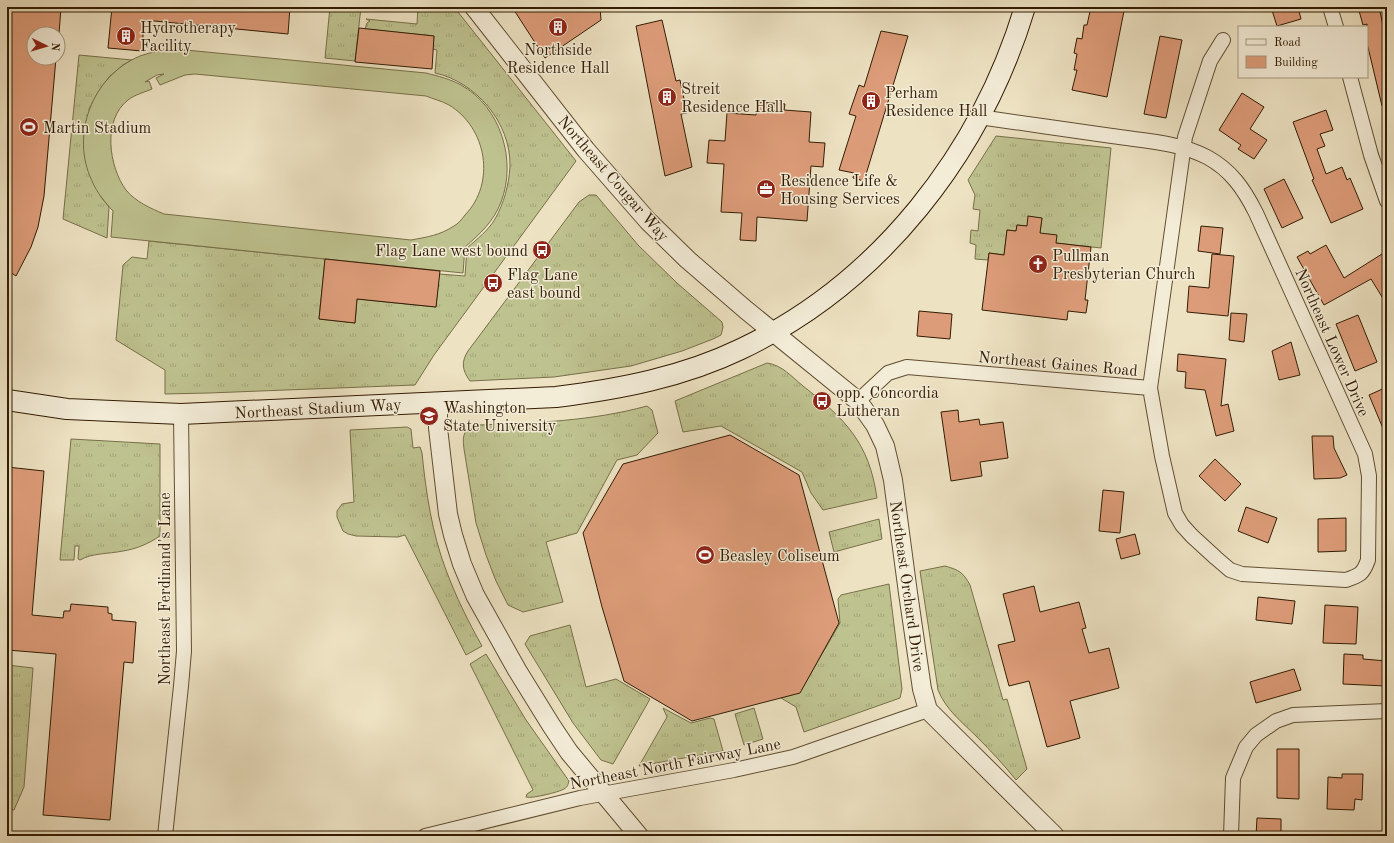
<svg xmlns="http://www.w3.org/2000/svg" width="1394" height="843" viewBox="0 0 1394 843" font-family="'Old Standard TT',serif">
<style>
.grass{fill:url(#grass-tufts);stroke:#786f49}
.garden{fill:#bec28f;stroke:#786f49;fill-rule:evenodd}
.building{fill:#dd9c79;stroke:#321c03}
.lines{fill:none;stroke-linecap:round;stroke-linejoin:round}
.minor-casing{stroke:#614e33;stroke-width:16}
.tertiary-casing{stroke:#614e33;stroke-width:20}
.secondary-casing{stroke:#321c03;stroke-width:22}
.minor{stroke:#f3ecd7;stroke-width:14}
.tertiary{stroke:#f3ecd7;stroke-width:18}
.secondary{stroke:#f3ecd7;stroke-width:20}
.labels{text-anchor:middle;stroke-width:3;stroke-linejoin:round;paint-order:stroke}
.poi-label{font-size:16px;fill:#321c03;stroke:#f3ecd7;text-anchor:start}
.street-label{font-size:16px;fill:#321c03;stroke:#f3ecd7}
</style>
<defs>
<pattern id="grass-tufts" width="24" height="20" patternUnits="userSpaceOnUse"><rect width="24" height="20" fill="#bec28f"/><path d="M3 7l-1-3M5 7V3M7 7l1-3M15 17l-1-3M17 17v-4M19 17l1-3" fill="none" stroke="#a4a67a"/></pattern>
</defs>
<rect width="100%" height="100%" fill="#ede2c2"/>
<filter id="stains"><feTurbulence type="fractalNoise" baseFrequency=".005" numOctaves="4"/><feColorMatrix values="0 0 0 0 .2 0 0 0 0 .09 0 0 0 0 .02 0 0 0 .5 -.17"/></filter>
<radialGradient id="worn" r=".72"><stop offset=".6" stop-color="#630" stop-opacity="0"/><stop offset="1" stop-color="#630" stop-opacity=".3"/></radialGradient>
<path class="grass" d="M330,7H361L355,61L325,58Z
M418,7H454L576,161L434,355L415,385L209,393L165,394V370L116,340L123,265L132,257L147,259L149,241L325,259L319,319L355,323L357,299L436,307L439,274L465,276L467,248C477,239 488,231 495,219C504,203 509,185 510,166C511,123 476,82 435,73L437,50L433,49L434,36L365,29L367,23L370,21L366,19L417,24Z
M79,55L132,60L123,65L109,77L98,92L89,109L101,197L109,207L107,238L63,219Z
M996,136L1111,148L1101,248L1056,243L1040,233L1042,218L1027,226L1017,225L1016,231L1007,230L1004,255L989,253L988,260L975,259L976,245L970,243L971,230L978,231L980,210L973,209L975,195L968,180Z
M589,195H596L638,245L677,283L722,322L723,327L721,335L713,339L682,351L631,366L554,377L470,381C462,370 461,362 468,351L579,202Z
M767,363C782,365 792,377 803,386C845,419 869,442 877,498L823,510L811,493L802,472L721,426L683,432L675,401Z
M647,406L652,410L658,433L637,455L617,460L577,533L546,542L563,602L523,612L508,605L496,581L486,555L476,523L464,449C462,434 464,428 479,425C536,423 592,421 647,406Z
M407,427L411,429L413,448L420,447L422,453C426,493 432,533 446,570C456,597 468,621 482,646L466,655L405,535L398,537L356,536L348,534L343,531L337,517V511L342,504L354,502L350,430Z
M71,439L160,444V536C148,544 136,549 123,551C108,554 92,553 80,560L78,559L79,546H75L74,560H60Z
M879,519L882,539L834,552L829,532Z
M945,566C959,570 963,572 970,585L1003,700L1007,699L1027,769L1016,780C1004,765 991,751 977,737C962,722 946,710 938,690L920,571Z
M889,584L902,689L900,698L804,732L796,707L781,698L800,692L840,623L838,599L841,595Z
M570,625L586,687L616,679L650,699L613,764L601,760L573,723L525,644L530,636Z
M486,654L526,720L569,781C568,784 568,787 564,789C559,792 532,799 526,797L527,794L533,790L470,664Z
M7,665L33,668L24,787L14,810L7,809Z
M663,708L691,723L710,718L714,719L723,751L639,766L667,717Z
M754,708L763,739L744,745L735,714Z"/>
<path class="garden" d="M175,49L426,73C438,76 450,79 461,85C501,107 517,161 501,202C494,221 480,234 465,247L463,273L111,237L113,211C105,202 97,193 92,181C70,135 92,76 140,56C151,52 163,50 175,49ZM164,74L156,78L160,85L185,75L195,74L426,96C433,99 442,101 449,105C487,128 496,183 465,215C462,219 458,224 454,226C440,235 428,237 411,240L164,214C150,208 136,202 126,190C109,167 102,120 128,100C134,95 145,92 152,89L149,81L145,82L157,75Z"/>
<path class="building" d="M7,7H61L59,34H34V58H56L44,196L38,227L31,247L16,276L7,270Z
M112,7H290L288,34L144,20L142,51L108,48Z
M512,7H550L554,12L562,7H600L601,20L545,58Z
M1091,7H1104L1124,11L1107,97L1072,90L1077,70H1074L1077,54L1074,53L1077,38L1082,39L1084,25H1087Z
M1271,7H1298L1301,19L1277,26Z
M1358,7H1379L1387,44V106H1382L1367,43V24L1363,25Z
M662,20L676,81L680,80L687,113L681,114L692,167L665,176L636,26Z
M359,28L434,36L432,69L355,62Z
M881,31L908,36L864,181L853,178L854,173L839,170L856,116L849,114L859,85L864,87Z
M1160,36L1182,40L1166,118L1144,114Z
M1242,93L1264,107L1250,129L1267,140L1254,159L1238,149L1241,145L1219,130Z
M757,102L785,104L784,110L811,112L809,142L825,143L823,167L811,166L807,221L757,217L756,241L740,240L742,213L721,212L724,164L707,163L709,140L725,141L727,113L756,115Z
M1326,110L1333,130L1320,134L1325,146L1317,149L1326,174L1342,167L1347,180L1350,178L1363,209L1331,223L1312,180L1314,179L1293,122Z
M1284,179L1303,218L1282,228L1264,189Z
M1028,216L1042,218L1040,233L1057,235L1056,243L1091,247L1085,300H1088L1086,313L1068,311L1067,320L982,310L989,253L1004,255L1007,230L1016,231L1017,225L1027,226Z
M1201,226L1223,228L1220,254L1198,251Z
M1326,245L1344,278L1382,254L1387,261V305L1371,279L1324,305L1297,257L1308,251L1310,254Z
M1212,254L1234,256L1228,316L1187,312L1189,286L1209,288Z
M325,259L440,271L436,307L357,299L355,323L319,319Z
M919,311L952,314L950,339L917,336Z
M1231,313L1247,314L1244,342L1229,340Z
M1358,315L1377,362L1355,371L1336,324Z
M1291,342L1300,375L1279,380L1272,351Z
M1178,354L1226,359L1221,406L1228,404L1234,431L1216,436L1205,390L1185,388L1186,372L1177,371Z
M1387,387V438L1369,395Z
M958,410L959,422L979,419L980,425L1003,422L1008,458L980,462L982,476L951,481L941,412Z
M730,435L799,475L839,623L800,693L692,721L624,681L602,607L583,533L623,464Z
M1312,436H1333L1334,448L1347,475L1340,478L1314,479Z
M1215,459L1241,484L1225,501L1199,476Z
M7,467L44,471L32,615L63,618L64,611H70L71,604L108,607V613L112,614V620L136,622L133,663L124,662L110,820L43,815L56,654L7,650Z
M1103,490L1124,492L1120,533L1099,531Z
M1246,507L1277,518L1268,543L1238,531Z
M1346,518V551L1318,552V519Z
M1135,534L1140,554L1121,559L1116,539Z
M1034,586L1040,612L1079,602L1086,628L1082,629L1089,653L1109,648L1119,688L1070,701L1080,738L1047,747L1029,681L1009,686L998,645L1015,641L1003,594Z
M1258,597L1295,601L1292,624L1256,620Z
M1325,605L1358,607L1356,644L1323,643Z
M1344,654L1363,655V659L1387,661L1386,686L1343,684Z
M1294,669L1301,690L1256,703L1250,682Z
M1277,749H1299V799L1277,798Z
M1342,774H1363L1362,800L1355,799L1354,810L1327,809L1328,777L1342,778Z
M1257,818L1281,819V836H1256Z"/>
<g class="lines">
<g class="minor-casing">
<path id="minor" d="M1330,7L1336,27
M1350,77L1371,155L1387,201
M979,117C1023,123 1068,130 1112,136C1144,141 1178,142 1207,157C1231,170 1244,189 1256,213L1365,454L1369,476L1368,560C1363,574 1360,575 1346,580L1242,574L1230,570L1216,558L1192,536L1182,525L1175,513L1162,456L1150,388
M858,401L888,373L907,367L1150,388L1185,137L1210,61L1223,40
M165,836L181,686L184,651L181,414
M425,836L580,798L734,770L793,757L928,710
M1231,836L1233,778L1246,747L1256,735L1276,721L1293,715L1387,711"/>
</g>
<g class="tertiary-casing">
<path id="tertiary" d="M474,7L586,150L648,221L688,260L746,310L858,401L875,425L885,446L893,480L908,593L922,689L928,710L1055,836
M438,402V428L448,514L453,535L462,564L475,595L517,670L551,725L569,752L639,836"/>
</g>
<g class="secondary-casing">
<path id="secondary" d="M7,400L67,409L181,414L556,397C620,389 683,377 741,349C880,283 981,153 1025,7"/>
</g>
<use href="#minor" class="minor"/>
<use href="#tertiary" class="tertiary"/>
<use href="#secondary" class="secondary"/>
</g>
<defs>
<g id="building-disc" transform="scale(1)"><circle r="9.5" fill="#8f2418" stroke="#f3ecd7"/><path d="M-4-6H4V6H1V3H-1V6H-4ZM-2.5-4.3h1.7v1.8h-1.7ZM.8-4.3h1.7v1.8H.8ZM-2.5-1h1.7V.8h-1.7ZM.8-1h1.7V.8H.8Z" fill="#fff"/></g>
<g id="stadium-disc" transform="scale(1)"><circle r="9.5" fill="#8f2418" stroke="#f3ecd7"/><path d="M0-5a6.5 5 0 1 0 0 10a6.5 5 0 1 0 0-10ZM-3.5-1.8h7v3.6h-7Z" fill="#fff"/></g>
<g id="office-disc" transform="scale(1)"><circle r="9.5" fill="#8f2418" stroke="#f3ecd7"/><path d="M-6-3h4V-5.5h4V-3h4V5H-6ZM-1-4.5V-3h2v-1.5ZM-6 0V1H6V0Z" fill="#fff"/></g>
<g id="bus-disc" transform="scale(1)"><circle r="9.5" fill="#8f2418" stroke="#f3ecd7"/><path d="M-5-6H5V4H4V6H2V4H-2V6H-4V4H-5ZM-3.5-4V0h7V-4ZM-3.5 1.2v1.5H-2V1.2ZM2 1.2v1.5H3.5V1.2Z" fill="#fff"/></g>
<g id="church-disc" transform="scale(1)"><circle r="9.5" fill="#8f2418" stroke="#f3ecd7"/><path d="M-1.2-6h2.4v3.5h3.3v2.4h-3.3V6h-2.4V-.1h-3.3v-2.4h3.3Z" fill="#fff"/></g>
<g id="university-disc" transform="scale(1)"><circle r="9.5" fill="#8f2418" stroke="#f3ecd7"/><path d="M0-5L7-2L0 1L-7-2ZM-4 1L0 2.5L4 1V4Q0 6-4 4Z" fill="#fff"/></g>
</defs>
<g fill-rule="evenodd">
<use href="#building-disc" x="558" y="27"/>
<use href="#building-disc" x="126" y="36"/>
<use href="#building-disc" x="667" y="97"/>
<use href="#building-disc" x="871" y="101"/>
<use href="#stadium-disc" x="29" y="127"/>
<use href="#office-disc" x="766" y="189"/>
<use href="#bus-disc" x="542" y="250"/>
<use href="#church-disc" x="1038" y="264"/>
<use href="#bus-disc" x="493" y="283"/>
<use href="#bus-disc" x="822" y="401"/>
<use href="#university-disc" x="429" y="416"/>
<use href="#stadium-disc" x="705" y="555"/>
</g>
<g class="labels">
<g class="poi-label">
<text x="140" y="33">Hydrotherapy<tspan x="140" dy="18">Facility</tspan></text>
<text x="558" y="55" text-anchor="middle">Northside<tspan x="558" dy="18">Residence Hall</tspan></text>
<text x="681" y="94">Streit<tspan x="681" dy="18">Residence Hall</tspan></text>
<text x="885" y="98">Perham<tspan x="885" dy="18">Residence Hall</tspan></text>
<text x="43" y="133">Martin Stadium</text>
<text x="780" y="186">Residence Life &amp;<tspan x="780" dy="18">Housing Services</tspan></text>
<text x="528" y="256" text-anchor="end">Flag Lane west bound</text>
<text x="1052" y="261">Pullman<tspan x="1052" dy="18">Presbyterian Church</tspan></text>
<text x="507" y="280">Flag Lane<tspan x="507" dy="18">east bound</tspan></text>
<text x="836" y="398">opp. Concordia<tspan x="836" dy="18">Lutheran</tspan></text>
<text x="443" y="413">Washington<tspan x="443" dy="18">State University</tspan></text>
<text x="719" y="561">Beasley Coliseum</text>
</g>
<g class="street-label">
<text transform="translate(614 178) rotate(49)" y="6">Northeast Cougar Way</text>
<text transform="translate(1333 342) rotate(66)" y="6">Northeast Lower Drive</text>
<text transform="translate(1058 363) rotate(5)" y="6">Northeast Gaines Road</text>
<text transform="translate(318 408) rotate(-3)" y="6">Northeast Stadium Way</text>
<text transform="translate(908 586) rotate(82)" y="6">Northeast Orchard Drive</text>
<text transform="translate(164 589) rotate(-90)" y="6">Northeast Ferdinand's Lane</text>
<text transform="translate(675 763) rotate(-11)" y="6">Northeast North Fairway Lane</text>
</g>
</g>
<rect width="1394" height="843" fill="none" stroke="#ede2c2" stroke-width="24"/>
<rect x="8" y="8" width="1378" height="827" fill="none" stroke="#321c03" stroke-width="2"/>
<rect x="12" y="12" width="1370" height="819" fill="none" stroke="#321c03"/>
<rect x="1238" y="26" width="130" height="52" fill="#f3ecd7" stroke="#a69982"/>
<rect x="1246" y="39" width="20" height="6" fill="#f3ecd7" stroke="#a69982"/>
<text x="1274" y="46" font-size="12" fill="#321c03">Road</text>
<rect x="1246" y="56" width="20" height="12" fill="#dd9c79" stroke="#a69982"/>
<text x="1274" y="66" font-size="12" fill="#321c03">Building</text>
<g transform="translate(46 46) rotate(95)"><circle r="19" fill="#f3ecd7" stroke="#a69982"/>
<path d="M0-3L7 15L0 10L-7 15Z" fill="#8f2418"/>
<text y="-6" font-size="11" font-weight="bold" text-anchor="middle" fill="#321c03">N</text>
</g>
<rect width="100%" height="100%" filter="url(#stains)"/>
<rect width="100%" height="100%" fill="url(#worn)"/>
</svg>
